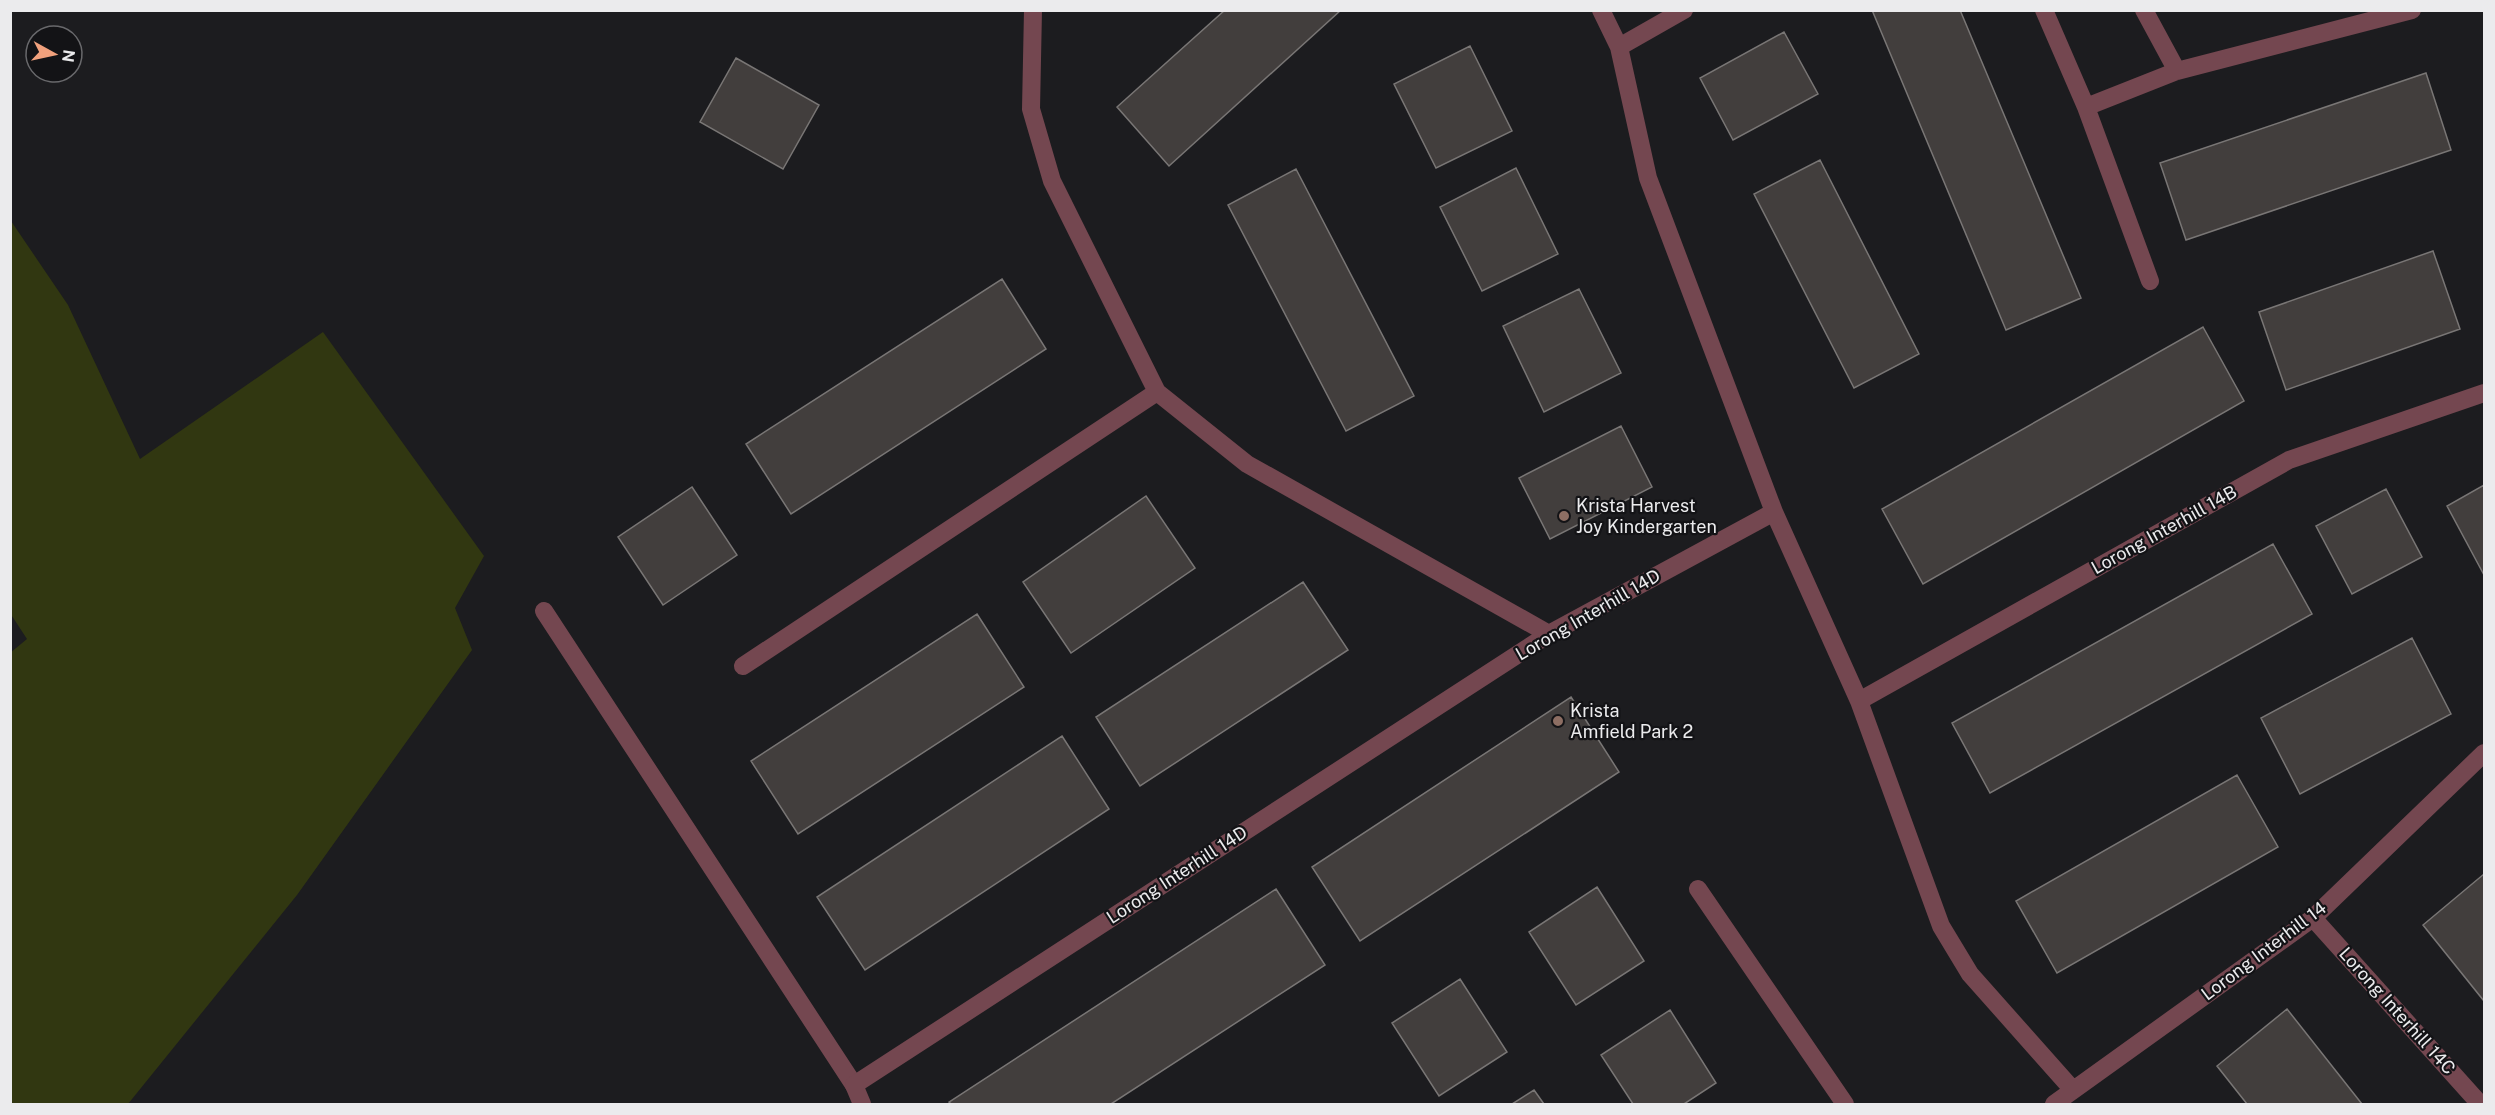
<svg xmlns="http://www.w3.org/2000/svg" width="2495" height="1115" viewBox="0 0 2495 1115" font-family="'Public Sans',sans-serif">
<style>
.green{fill:#313711}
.building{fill:#423e3d;stroke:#797675;stroke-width:1.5}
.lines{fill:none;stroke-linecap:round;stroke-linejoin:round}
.lane{stroke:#744750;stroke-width:18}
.street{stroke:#744750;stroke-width:18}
.education-dot{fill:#8d6e63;stroke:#131316;stroke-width:2}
.labels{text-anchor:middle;stroke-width:4.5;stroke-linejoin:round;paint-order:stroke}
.poi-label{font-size:18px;fill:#ebebed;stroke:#131316;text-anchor:start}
.street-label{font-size:18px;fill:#ebebed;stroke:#131316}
</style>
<rect width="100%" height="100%" fill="#1c1c1f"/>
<path class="green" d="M11,221L68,305L140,459L323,332L484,556L455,608L472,650L297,895L128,1104H11L10,653L27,639L10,613Z"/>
<path class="building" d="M1225,10H1341L1169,166L1117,107Z
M1872,10H1960L2081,298L2006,330Z
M1784,32L1818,94L1733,140L1700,78Z
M1470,46L1512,131L1436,168L1394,84Z
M736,58L819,105L783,169L700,122Z
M2426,73L2451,150L2186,240L2160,163Z
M1820,160L1919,354L1854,388L1754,194Z
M1516,168L1558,254L1482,291L1440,207Z
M1296,169L1414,396L1346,431L1228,205Z
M2433,251L2460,329L2286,390L2259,312Z
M1002,279L1046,349L791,514L746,444Z
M1579,289L1621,373L1544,412L1503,326Z
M2203,327L2244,401L1923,584L1882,509Z
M1621,426L1652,487L1550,539L1519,478Z
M2484,485V575L2447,506Z
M692,487L737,555L663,605L618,537Z
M2386,489L2422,557L2352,594L2316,526Z
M1146,496L1195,568L1071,653L1023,582Z
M2273,544L2312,614L1990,793L1952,723Z
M1303,582L1348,650L1140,786L1096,717Z
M977,614L1024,687L798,834L751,761Z
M2412,638L2451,714L2300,794L2261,718Z
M1571,697L1619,772L1360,941L1312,867Z
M1062,736L1109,809L865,970L817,897Z
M2237,775L2278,847L2057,973L2016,901Z
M2484,874V1001L2423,925Z
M1597,887L1644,961L1576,1005L1529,932Z
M1276,889L1325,965L1111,1104H951L949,1102Z
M1460,979L1507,1052L1439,1096L1392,1023Z
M2287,1009L2362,1104H2247L2217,1066Z
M1670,1010L1716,1083L1684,1104H1633L1601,1055Z
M1534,1090L1544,1104H1512Z"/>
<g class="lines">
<path class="lane" d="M544,611L854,1085"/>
<path class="street" d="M1033,10L1031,109L1052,181L1157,392L1247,464L1549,634
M1601,10L1619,47L1648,178L1774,512
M2044,10L2086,107L2150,281
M2144,10L2177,71
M1619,47L1684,10
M2086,107L2177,71L2412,10
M743,666L1157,392
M1859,701L2289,460L2484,393
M1698,889L1845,1104
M2313,918L2480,1104
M862,1104L854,1085L1549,634L1774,512L1859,701L1941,926L1970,974L2073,1090
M2054,1104L2313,918L2484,753"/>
</g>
<g class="education-dot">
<circle cx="1564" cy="516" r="6"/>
<circle cx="1558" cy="721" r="6"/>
</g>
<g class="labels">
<g class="poi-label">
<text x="1576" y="512">Krista Harvest<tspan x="1576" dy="21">Joy Kindergarten</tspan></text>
<text x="1570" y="717">Krista<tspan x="1570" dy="21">Amfield Park 2</tspan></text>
</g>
<g class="street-label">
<text transform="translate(2164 530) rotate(-29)" y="6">Lorong Interhill 14B</text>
<text transform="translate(1588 615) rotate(-30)" y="6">Lorong Interhill 14D</text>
<text transform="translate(1177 875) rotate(-33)" y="6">Lorong Interhill 14D</text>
<text transform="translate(2264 951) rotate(-37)" y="6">Lorong Interhill 14</text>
<text transform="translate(2397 1011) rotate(48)" y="6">Lorong Interhill 14C</text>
</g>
</g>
<rect width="2495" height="1115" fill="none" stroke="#ebebed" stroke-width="24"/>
<g transform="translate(54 54) rotate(98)"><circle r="28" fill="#131316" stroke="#69696c" stroke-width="1.5"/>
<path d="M0-4.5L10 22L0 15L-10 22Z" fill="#f1a17d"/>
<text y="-9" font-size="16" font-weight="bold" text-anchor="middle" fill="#ebebed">N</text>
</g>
</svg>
